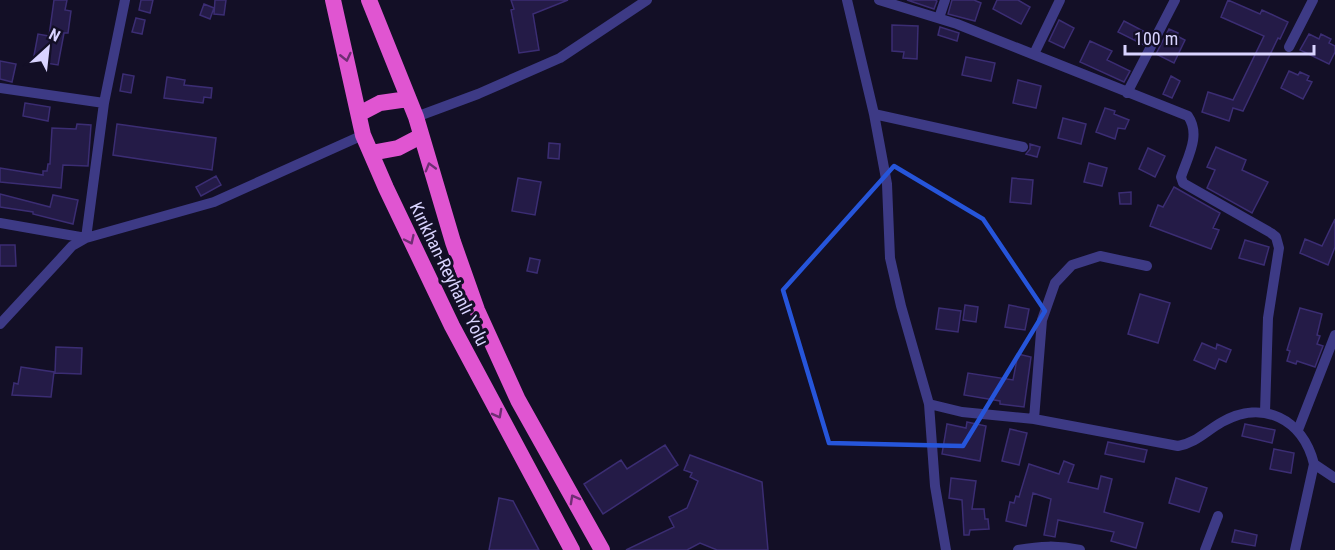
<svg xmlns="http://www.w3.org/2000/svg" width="1335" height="550" viewBox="0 0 1335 550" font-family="'Roboto Condensed',sans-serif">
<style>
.building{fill:#241b47;stroke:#3b2d73;stroke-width:1.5}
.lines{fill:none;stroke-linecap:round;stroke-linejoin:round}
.minor{stroke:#3d3a85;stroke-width:10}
.trunk{stroke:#e055d1;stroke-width:16}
.oneway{stroke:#6f2e73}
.marked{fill:none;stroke:#2655da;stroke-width:4.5;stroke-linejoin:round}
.labels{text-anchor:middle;stroke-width:6;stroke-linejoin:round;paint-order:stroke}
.street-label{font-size:18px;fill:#d9d4ff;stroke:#130f26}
</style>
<rect width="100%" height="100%" fill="#130f26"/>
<path class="building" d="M54,0H67L65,10L71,11L68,33H64L58,65L33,61L38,34L49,36Z
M141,0H153L150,13L139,10Z
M215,0H226L224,15L214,14Z
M511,0H568L533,14L539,50L519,53L511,10L514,9Z
M907,0H935L937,1L934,9Z
M952,0H974L981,3L975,21L948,14Z
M997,0H1018L1030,7L1021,24L993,9Z
M1228,0L1260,14L1262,10L1288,22L1280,39L1278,38L1243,111L1233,108L1229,121L1202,112L1208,92L1233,100L1264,36L1221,17Z
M204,4L214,8L210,19L200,15Z
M136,18L145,20L142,34L132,32Z
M1059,20L1074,28L1064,48L1049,41Z
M1124,21L1149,34L1144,45L1118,32Z
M892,25L918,26L917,59L903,58L904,52L892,51Z
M940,27L959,33L957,41L938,35Z
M1169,29L1178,33L1177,36L1185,40L1174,63L1156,54Z
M1309,34L1319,39L1321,34L1331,39L1329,43L1335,46V52L1329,64L1300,50Z
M1090,41L1112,51L1107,60L1130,71L1124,82L1080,62Z
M966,57L995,63L991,81L962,75Z
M0,61L16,64L12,82L0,79Z
M1289,71L1298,75L1300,72L1309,76L1307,80L1312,82L1303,99L1281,88Z
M123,74L134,76L131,93L120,91Z
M1171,76L1180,81L1172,98L1163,94Z
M167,77L185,80L184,85L212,88L211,98L204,97L203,103L164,98Z
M1018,80L1041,86L1036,108L1013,103Z
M25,103L50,107L48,121L23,116Z
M1105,108L1115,111L1114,114L1129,120L1125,129L1118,128L1115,139L1096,132Z
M1063,118L1086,124L1081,144L1058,138Z
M77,124L91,125L88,166L63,165L61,188L0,182V168L43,175V171H47L48,164H50L52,128L76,129Z
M117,124L216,138L212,170L113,155Z
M549,143L560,144L559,159L548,158Z
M1030,144L1040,147L1037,157L1026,154L1030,149Z
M1216,147L1246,160L1242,170L1268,182L1252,213L1207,188L1215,170L1207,167Z
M1148,148L1165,156L1155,177L1139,169Z
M1089,163L1107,168L1102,186L1084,182Z
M216,176L221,185L201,196L196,187Z
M518,178L541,182L535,215L512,211Z
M1012,178L1033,180L1031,204L1010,202Z
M1174,187L1220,213L1213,228L1219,230L1211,249L1150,226L1158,205L1163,207Z
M1131,192V204H1120L1119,193Z
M0,194L50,207L53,195L78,200L73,224L33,214V212L0,207Z
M1335,219V247L1328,265L1300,253L1305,239L1322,246Z
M1245,240L1269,247L1264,265L1239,258Z
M0,245H15L16,266H0Z
M530,258L540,260L537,273L527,271Z
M1140,294L1170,303L1158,343L1128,334Z
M965,305L978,307L976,322L963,320Z
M1009,305L1029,309L1025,330L1005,327Z
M939,308L961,311L958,332L936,329Z
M1300,308L1322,314L1317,335L1320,336L1317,344L1323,346L1315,367L1297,361L1296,364L1287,361L1290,351L1287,350Z
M1202,343L1216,349L1217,344L1231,350L1226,362L1219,359L1215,369L1194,360Z
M56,347L82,348L81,374L55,373Z
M1018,354L1031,357L1024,407L1000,404V401L964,395L968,373L1013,380Z
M21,367L54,372L51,397L12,395L14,383L18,384Z
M967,422L986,426L980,461L942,454L947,424L966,428Z
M1245,424L1275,430L1272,443L1242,436Z
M1010,429L1027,433L1019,465L1002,461Z
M1108,442L1147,450L1144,462L1105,454Z
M665,445L678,465L603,514L584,484L621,460L627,469Z
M1274,449L1294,453L1291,473L1270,469Z
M690,455L762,482L768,550H717L700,543L687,550H626L674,527L669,517L687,508L698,481L690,477L692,473L684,470Z
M1064,461L1074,465L1068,482L1098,489L1101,476L1112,479L1104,512L1143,523L1136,548L1111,541L1114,532L1058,520L1055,537L1044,535L1051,499L1033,493L1026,526L1006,521L1010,502L1014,503L1016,496L1019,497L1029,464L1059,474Z
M951,478L976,481L972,509H984L985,519H988L989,529L970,530L969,535H964L962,500L949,498Z
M1176,478L1207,488L1199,512L1169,503Z
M499,498L513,501L539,550H489Z
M1235,530L1257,535L1255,546L1232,542Z"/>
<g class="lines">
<path class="minor" d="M847,0L874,114L887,184L890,258L901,306L929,404L935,486L946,550
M879,0L957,24L1188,116C1201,135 1188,156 1181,177L1183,183L1271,233L1276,237L1279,248L1268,318L1265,412
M939,18L945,0
M1289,47L1313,0
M1034,54L1060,0
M0,88L104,103
M1127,93L1175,0
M874,114L1023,147
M416,117L478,94L560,58L647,0
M0,223L86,238L104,103L125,0
M0,324L63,256L72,246L86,238L214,202L363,135
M929,404L962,412L1034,419L1178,446C1196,443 1206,431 1222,422C1263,399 1303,419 1314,464L1335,478
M1034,419L1042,320L1055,283L1072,265L1100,256L1147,266
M1298,430L1335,335
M1018,550C1040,546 1058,545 1080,550
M1205,550L1218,516
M1295,550L1314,464"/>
<path class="trunk" d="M333,0L363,135L386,188L452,326L572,550
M369,0L416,117L453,242L477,310L518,400L602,550
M359,114L380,103L408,99
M371,153L398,148L421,136"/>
</g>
<defs><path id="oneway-chevron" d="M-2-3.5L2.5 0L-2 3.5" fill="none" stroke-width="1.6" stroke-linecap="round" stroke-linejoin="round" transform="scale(1.5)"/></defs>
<g class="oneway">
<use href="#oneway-chevron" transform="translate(346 57) rotate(77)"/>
<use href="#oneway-chevron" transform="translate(430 167) rotate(-106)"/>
<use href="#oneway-chevron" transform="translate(410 240) rotate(65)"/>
<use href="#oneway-chevron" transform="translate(498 414) rotate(62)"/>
<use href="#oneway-chevron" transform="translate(574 499) rotate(-119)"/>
</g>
<path class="marked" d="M894,166L983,219L1045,311L963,446L829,443L783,290Z"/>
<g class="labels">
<g class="street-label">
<text transform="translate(449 274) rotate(64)" y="6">Kırıkhan-Reyhanlı Yolu</text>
</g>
</g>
<g transform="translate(48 48) rotate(27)" stroke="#130f26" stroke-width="4.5" paint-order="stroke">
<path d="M0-4.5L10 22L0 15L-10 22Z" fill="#d9d4ff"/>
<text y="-9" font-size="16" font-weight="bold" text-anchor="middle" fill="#d9d4ff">N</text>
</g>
<path d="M1125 45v9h189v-9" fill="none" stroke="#d9d4ff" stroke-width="3"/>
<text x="1134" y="45" font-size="18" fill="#d9d4ff" stroke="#130f26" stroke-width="4.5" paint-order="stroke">100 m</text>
</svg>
